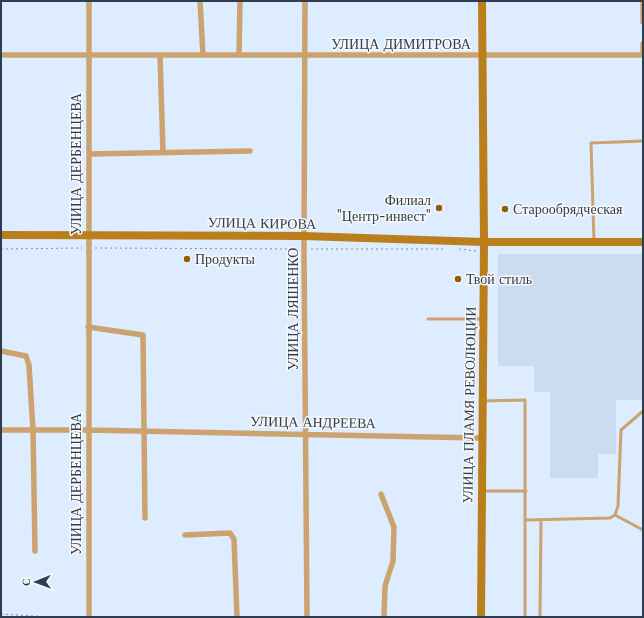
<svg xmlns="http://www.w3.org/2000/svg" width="644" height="618" viewBox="0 0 644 618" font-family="'Libre Baskerville',serif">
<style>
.built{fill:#cbdcf1}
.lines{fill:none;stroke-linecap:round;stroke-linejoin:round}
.path{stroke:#8190a2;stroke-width:1;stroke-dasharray:2 3;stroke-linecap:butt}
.lane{stroke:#cca36e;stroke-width:3}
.street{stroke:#cca36e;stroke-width:5.5}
.secondary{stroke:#ba7e1b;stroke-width:8}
.poi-dot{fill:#8f5e09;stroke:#f8f8f8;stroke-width:1.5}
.labels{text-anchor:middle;stroke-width:3;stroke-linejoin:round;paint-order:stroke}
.street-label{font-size:14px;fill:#2e3d4f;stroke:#f8f8f8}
.poi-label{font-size:14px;fill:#2e3d4f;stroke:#f8f8f8;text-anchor:start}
</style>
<rect width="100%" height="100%" fill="#ddecff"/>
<path class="built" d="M498,254H643V400H616V454H598V478H550V392H534V366H498Z"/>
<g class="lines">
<path class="path" d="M95,248L298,249
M1,249L82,248
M311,249H446
M459,249L477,251
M1,614L51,617"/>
<path class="lane" d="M594,241L591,143L643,141
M428,319H483
M483,401L525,400V617
M483,491H526
M615,515L643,530
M526,520L610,518L615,515L618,506L621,430L643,411
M540,617L541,520"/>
<path class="street" d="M200,1L203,55
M305,1L304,249L307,617
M643,1V22
M1,55H643V44
M160,55L163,152
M239,55L240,1
M89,154L250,151
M88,327L143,335L145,518
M1,351L26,356L29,365L33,430L35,551
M1,430H88L481,438
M381,494L394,527L393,561L385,586L384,617
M185,535L230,533L234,539L237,617
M89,617V1"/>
<path class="secondary" d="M1,235L304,236L484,242H643
M481,617L484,242L482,1"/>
</g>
<g class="poi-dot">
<circle cx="439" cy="208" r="4"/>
<circle cx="505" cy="209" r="4"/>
<circle cx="187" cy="259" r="4"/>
<circle cx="458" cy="279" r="4"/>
</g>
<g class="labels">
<g class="street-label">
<text x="401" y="49">УЛИЦА ДИМИТРОВА</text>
<text transform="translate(76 164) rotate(-90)" y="5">УЛИЦА ДЕРБЕНЦЕВА</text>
<text transform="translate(262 223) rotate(1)" y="5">УЛИЦА КИРОВА</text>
<text transform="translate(293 309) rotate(-90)" y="5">УЛИЦА ЛЯШЕНКО</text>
<text transform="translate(469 405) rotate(-89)" y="5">УЛИЦА ПЛАМЯ РЕВОЛЮЦИИ</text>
<text transform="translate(313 422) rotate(1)" y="5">УЛИЦА АНДРЕЕВА</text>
<text transform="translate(76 484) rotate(-90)" y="5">УЛИЦА ДЕРБЕНЦЕВА</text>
</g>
<g class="poi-label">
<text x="431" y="205" text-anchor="end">Филиал<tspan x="431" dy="16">"Центр-инвест"</tspan></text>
<text x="513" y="214">Старообрядческая</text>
<text x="195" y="264">Продукты</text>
<text x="466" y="284">Твой стиль</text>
</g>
</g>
<rect width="644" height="618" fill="none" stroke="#2e3d4f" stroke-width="4"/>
<g transform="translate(36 582) rotate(269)" stroke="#f8f8f8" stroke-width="3" paint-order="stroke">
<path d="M0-3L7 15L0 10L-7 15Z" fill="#2e3d4f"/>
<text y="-6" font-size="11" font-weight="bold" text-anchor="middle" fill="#2e3d4f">С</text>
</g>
</svg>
